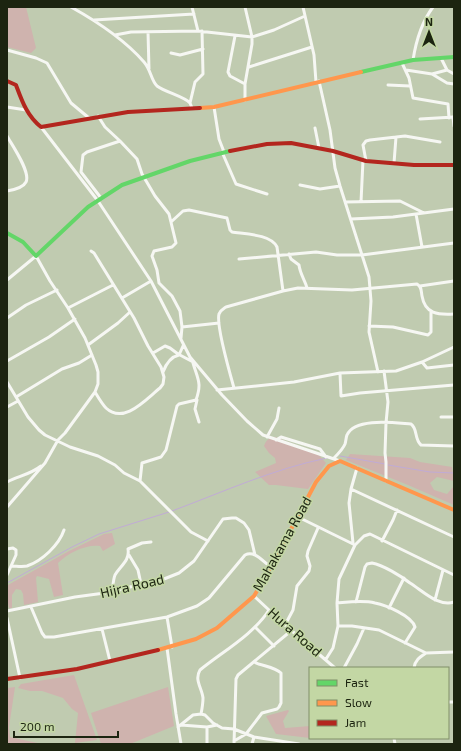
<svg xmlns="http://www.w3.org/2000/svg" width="461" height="751" viewBox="0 0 461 751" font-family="'Exo 2',sans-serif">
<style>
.green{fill:#cfb3ae}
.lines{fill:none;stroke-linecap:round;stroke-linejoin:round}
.stream{stroke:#c0abd6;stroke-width:1}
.street{stroke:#f6f7f3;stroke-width:3}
.fast{stroke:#63d668;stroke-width:4}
.slow{stroke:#ff974d;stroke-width:4}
.jam{stroke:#b3261e;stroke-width:4}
.labels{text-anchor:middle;stroke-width:3;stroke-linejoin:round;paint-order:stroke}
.street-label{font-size:14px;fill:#1c2410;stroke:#c3d7a4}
</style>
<rect width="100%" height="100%" fill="#c0cbb0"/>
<path class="green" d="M7,7H26L36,48L31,53L7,47Z
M275,437L317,453L326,463L308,489L276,485H269L255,472L276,463L275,458L269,453L264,446C266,440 269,438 275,437Z
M350,454L410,458L420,462L452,467L454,481L437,477L430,483L434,490L447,494L454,486V505L408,485L346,460Z
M112,533L115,544L103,551L100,546C86,544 68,553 58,563L63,595L54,597L49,579L37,576L36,578L38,602L24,605L23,594L21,590L16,589L12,595V608H9L7,598L8,585L69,551L104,534Z
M74,675L97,740L75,743L78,713L72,709L63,698L42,691H30L18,688L21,684Z
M15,687L9,727L10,737L42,744H7V688Z
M168,687L174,726L130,744H101L91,713Z
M288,710L289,711L283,721L285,728L310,726V738L276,734L266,716Z"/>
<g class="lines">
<path class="stream" d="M340,456L385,464
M388,465L430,472L454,473
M172,511C223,492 273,469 327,458
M7,583L72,547L99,534L169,512"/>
<path class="street" d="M71,7C98,22 124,39 144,62C151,70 151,80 157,86C165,92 185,97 190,103C190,103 192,108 192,108
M192,7L198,31
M245,7L252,37V44L245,84V100
M303,7L314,55L316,82
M94,20L194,14
M148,32L149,69
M115,35L131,32L198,31L252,37L274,30L305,16
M235,36L228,72L230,76L245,84
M7,50L36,58L47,63L71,103L89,118
M171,53L180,55L203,49
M441,58L447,70L454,74
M413,60C416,41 421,23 433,7
M402,63L409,78L413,98L448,104L449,118
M249,67L312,47
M406,70L432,74L447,70
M432,74L447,83L454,84
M319,81L330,130L335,168L340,186L369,277L371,301L369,332L378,372
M388,85L410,86
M190,103L195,82L203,74L202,31
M7,107L26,110
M214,107L219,139L224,152
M98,116L105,127L120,141L137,159L142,174L155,196L169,214L176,243L172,247L154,251L152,256L157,270L159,283L172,296L180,311L182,327L181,338
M453,117L454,126
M420,119L454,117
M41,127L98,201L151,281L190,357L222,395L247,421L263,435L340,461
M315,128L319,148
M7,136C12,145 31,172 26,182C23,188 13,190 7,191
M222,152L236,184L267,194
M366,161L363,145L366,141L370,140L405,136L440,142
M394,163L396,137
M300,185L320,189L340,186
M101,198L81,172L83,155L87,152L120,141
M345,202L400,201L424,213
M361,202L363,160
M416,214L422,247
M351,219L393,217L454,209
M171,222L183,211L189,210L227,218L230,230L232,232C244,234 271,234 277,247L283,291
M91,251L94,253L134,318L148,346L161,367L164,377L163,384L160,388C146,399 124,425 106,408C102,404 98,397 95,392
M289,254L291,259L299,265C300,274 305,280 307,288
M239,259L316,252L337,255H362L454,243
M7,280L36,256L50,281L68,308L85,338L96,365L98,372V384L95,392L65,433L58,440L45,463L7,507
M420,286L454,281
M122,298L151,281
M68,308L113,285
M7,318L26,305L57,290
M369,326L393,327L428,335L431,332V312
M182,327L219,323
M88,345L118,323L130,312
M153,353L165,346L170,348L178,354L195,363
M7,361L49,337L75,319
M422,362L427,368L454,365
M384,371L388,402L386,423L385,453L386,462V481
M163,372C166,364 170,357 179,355L183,346
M340,373L341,396L360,393L454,385
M7,382L28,417L39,430L45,435L70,447L98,456L115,465L124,473L140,481L191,532L208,541
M234,388C230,374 216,325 219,314C221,310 223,309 226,307L283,291L298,288L352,290L417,284C422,287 421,291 422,296C425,314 438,315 454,314
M217,390L294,382L340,373L396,371L422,362L454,347
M16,397L62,369L79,363L92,355
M197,400L195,409L199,422
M7,407L18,401
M441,417H454
M267,437L277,419L279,408
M276,440L281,437L320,449L326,457
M334,458C338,454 343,449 345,444C346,441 346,437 347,435C355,417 396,423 411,424C418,429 414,439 421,445L454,446
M140,481L142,463L161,457L166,450L177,406L179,404L196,400C202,383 198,380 193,363
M7,482C19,476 31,474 41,466
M351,489L454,537
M298,517L353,544
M382,541L393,520L397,510
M353,543L349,503L351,489L357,468
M7,549L13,548L16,550V555L7,575
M129,555L138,570L141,584
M11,566C16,566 22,567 27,566C42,561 59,545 64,530
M112,592C113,587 113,580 115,575C120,566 130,561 128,549L142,543L151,542
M254,596L285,625L335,668
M435,600L443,570
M356,602L365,567L367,564L372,563C383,565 401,576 410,583C423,591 438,607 454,602
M337,603C349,602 363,600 375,603C386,605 412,616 415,627L405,643
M31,607L42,633L45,637H54L167,617L197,606L209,598L245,555C255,550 263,562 271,567
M389,608L404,578
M7,611L75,597L112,592L141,584L159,581L179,573L194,561L223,519L232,518H236L244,523L249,530L255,555
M167,617L172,647
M7,618L20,678
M285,625L293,610L297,586L309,571L310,566L307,556L308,551L318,528
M338,626H352L379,630L426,653L454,652
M255,627L274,646
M102,629L110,661
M167,648L176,714L181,744
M326,659L333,648L338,626L337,603L339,579L355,545L364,536L370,534L454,575
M344,668L357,644L364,628
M414,668C415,660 420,657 426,653
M448,702H454
M201,714C202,709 203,703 203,698C202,688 194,680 200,670C222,652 254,634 269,610
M181,725L207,727L217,725
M178,727L193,715L201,714L205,715L213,723L222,728L234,729L254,737L299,744
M207,727V744
M394,738L395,744
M234,741L246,734L262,713L277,709L279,707L281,703V673C275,667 262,666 254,662
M234,744L236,679L238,675L292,630
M252,744L254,737"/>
<path class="fast" d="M361,72L413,60L454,57
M7,233L23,242L36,256L88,207L122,185L190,161L230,151"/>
<path class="slow" d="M200,108L214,107L361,72
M158,650L196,639L217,628L254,596L271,567L316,482L329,466L340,461L454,510"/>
<path class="jam" d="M7,81L16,85C22,101 27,116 41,127L128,112L200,108
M230,151L267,144L291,143L333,151L366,161L414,165H454
M7,679L77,669L158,650"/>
</g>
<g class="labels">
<g class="street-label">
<text transform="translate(282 544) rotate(-61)" y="5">Mahakama Road</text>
<text transform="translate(132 586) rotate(-13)" y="5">Hijra Road</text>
<text transform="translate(295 632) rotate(41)" y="5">Hura Road</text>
</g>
</g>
<rect width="461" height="751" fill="none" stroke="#1c2410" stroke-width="16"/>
<rect x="309" y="667" width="140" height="72" fill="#c3d7a4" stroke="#808f69"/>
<rect x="317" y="680" width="20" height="6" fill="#63d668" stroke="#808f69"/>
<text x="345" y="687" font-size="12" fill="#1c2410">Fast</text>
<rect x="317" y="700" width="20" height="6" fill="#ff974d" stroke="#808f69"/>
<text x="345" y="707" font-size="12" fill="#1c2410">Slow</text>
<rect x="317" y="720" width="20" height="6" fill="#b3261e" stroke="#808f69"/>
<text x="345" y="727" font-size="12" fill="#1c2410">Jam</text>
<g transform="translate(429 32)" stroke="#c3d7a4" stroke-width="3" paint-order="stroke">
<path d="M0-3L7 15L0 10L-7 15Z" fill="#1c2410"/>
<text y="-6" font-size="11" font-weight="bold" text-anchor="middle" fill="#1c2410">N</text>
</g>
<path d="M14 731v6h104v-6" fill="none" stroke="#1c2410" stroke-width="2"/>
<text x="20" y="731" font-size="12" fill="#1c2410" stroke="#c3d7a4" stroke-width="3" paint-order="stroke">200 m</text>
</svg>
